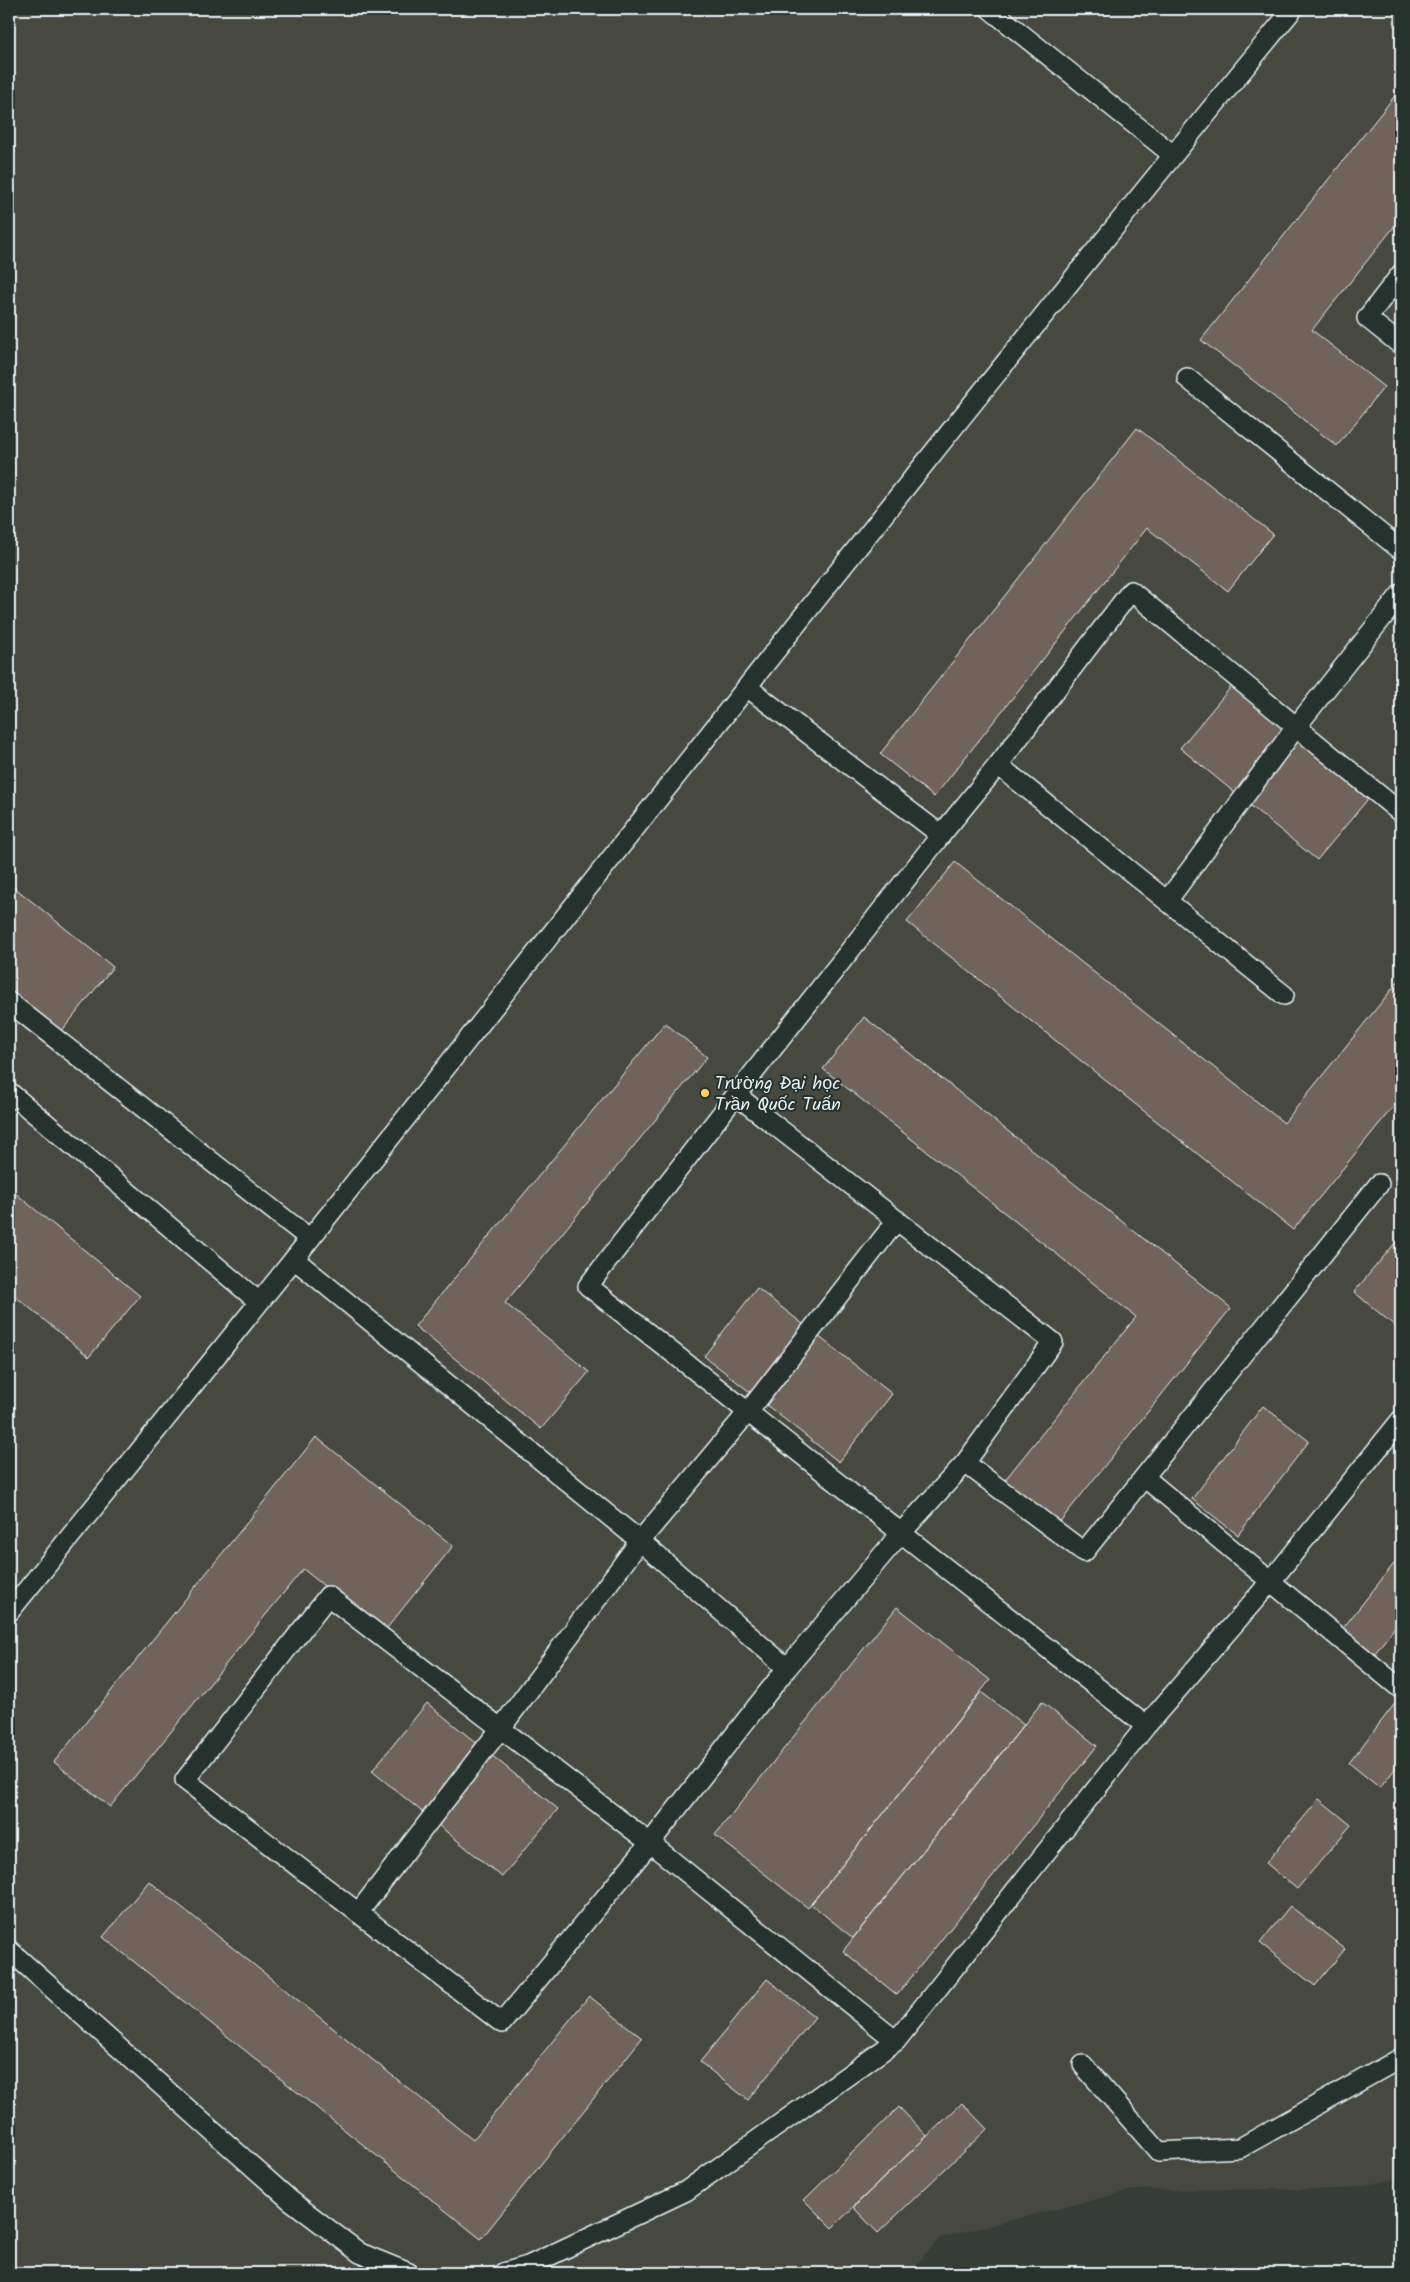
<svg xmlns="http://www.w3.org/2000/svg" width="1410" height="2282" viewBox="0 0 1410 2282" font-family="Kalam,sans-serif">
<style>
.built{fill:#464841}
.building{fill:#6f635a;stroke:#e8f1f8}
.lines{fill:none;stroke-linecap:round;stroke-linejoin:round}
.lane-casing{stroke:#e8f1f8;stroke-width:22}
.lane{stroke:#26332d;stroke-width:19}
.poi-dot{fill:#ffd166;stroke:#26332d;stroke-width:2}
.labels{text-anchor:middle;stroke-width:4;stroke-linejoin:round;paint-order:stroke}
.poi-label{font-size:18px;fill:#e8f1f8;stroke:#26332d;text-anchor:start}
</style>
<rect width="100%" height="100%" fill="#353d36"/>
<filter id="ink" filterUnits="userSpaceOnUse"><feTurbulence type="fractalNoise" baseFrequency=".02" numOctaves="2"/><feDisplacementMap in="SourceGraphic" scale="10" xChannelSelector="R" yChannelSelector="G"/><feConvolveMatrix kernelMatrix="1 2 1 2 8 2 1 2 1" color-interpolation-filters="sRGB"/></filter>
<g filter="url(#ink)">
<path class="built" d="M9,9H1401V2178L1345,2189L1133,2190L940,2238L909,2273H9Z"/>
<path class="building" d="M1401,88V218L1312,330L1384,387L1337,446L1201,340Z
M1137,428L1273,534L1228,591L1147,528L934,797L880,754Z
M1236,681L1373,793L1317,860L1180,748Z
M955,862L1284,1123L1401,978V1097L1293,1230L907,922Z
M9,883L113,967L49,1047L9,1015Z
M864,1017L1231,1308L1054,1529L1000,1486L1136,1317L823,1069Z
M665,1023L707,1057L505,1303L589,1372L541,1429L415,1326Z
M9,1188L140,1296L89,1357L9,1291Z
M1401,1236V1331L1354,1292Z
M757,1288L892,1394L839,1462L704,1356Z
M1263,1406L1309,1441L1238,1535L1192,1499Z
M316,1437L453,1546L383,1633L303,1569L110,1807L54,1762Z
M1401,1555V1619L1372,1657L1340,1632Z
M897,1607L990,1680L808,1908L715,1835Z
M981,1692L1024,1725L853,1938L811,1904Z
M1400,1697L1401,1761L1380,1788L1349,1763Z
M1042,1702L1097,1746L897,1995L843,1951Z
M427,1703L558,1809L502,1877L372,1771Z
M1319,1799L1351,1825L1297,1889L1266,1863Z
M149,1881L473,2140L589,1996L642,2038L481,2239L103,1937Z
M1290,1906L1345,1949L1315,1986L1260,1943Z
M767,1979L815,2017L748,2100L700,2062Z
M962,2103L987,2129L878,2233L853,2207Z
M899,2107L927,2136L832,2228L804,2200Z"/>
<g class="lines">
<g class="lane-casing">
<path id="lane" d="M990,9L1173,155
M1401,274L1367,318L1401,345
M1187,378L1401,550
M747,687L941,835L998,765L1131,591L1401,813
M998,765L1167,901L1296,727L1401,594
M1167,901L1284,995
M9,1002L310,1239
M9,1092L259,1302
M736,1095L941,835
M294,1259L640,1541L787,1668
M965,1463L1084,1552L1379,1184
M1144,1477L1401,1689
M9,1612C104,1495 200,1377 294,1259C626,841 954,420 1293,9
M358,1913L501,1728L640,1541L748,1412L897,1220
M9,1950L290,2200L360,2253L409,2273
M896,2041L650,1843L328,1596L185,1780L502,2023L650,1843L787,1668L901,1533L965,1463L1053,1342L736,1095L588,1286C774,1432 960,1580 1146,1726
M1083,2065L1159,2152L1240,2148L1401,2058
M503,2273L528,2266L686,2191L896,2041L1146,1726L1271,1581L1401,1420"/>
</g>
<use href="#lane" class="lane"/>
</g>
</g>
<circle class="poi-dot" cx="705" cy="1093" r="5"/>
<g class="labels">
<g class="poi-label">
<text x="715" y="1089">Trường Đại học<tspan x="715" dy="21">Trần Quốc Tuấn</tspan></text>
</g>
</g>
<rect width="1410" height="2282" fill="none" stroke="#26332d" stroke-width="30"/>
<rect x="15" y="15" width="1380" height="2252" fill="none" stroke="#e8f1f8" stroke-width="2" filter="url(#ink)"/>
</svg>
